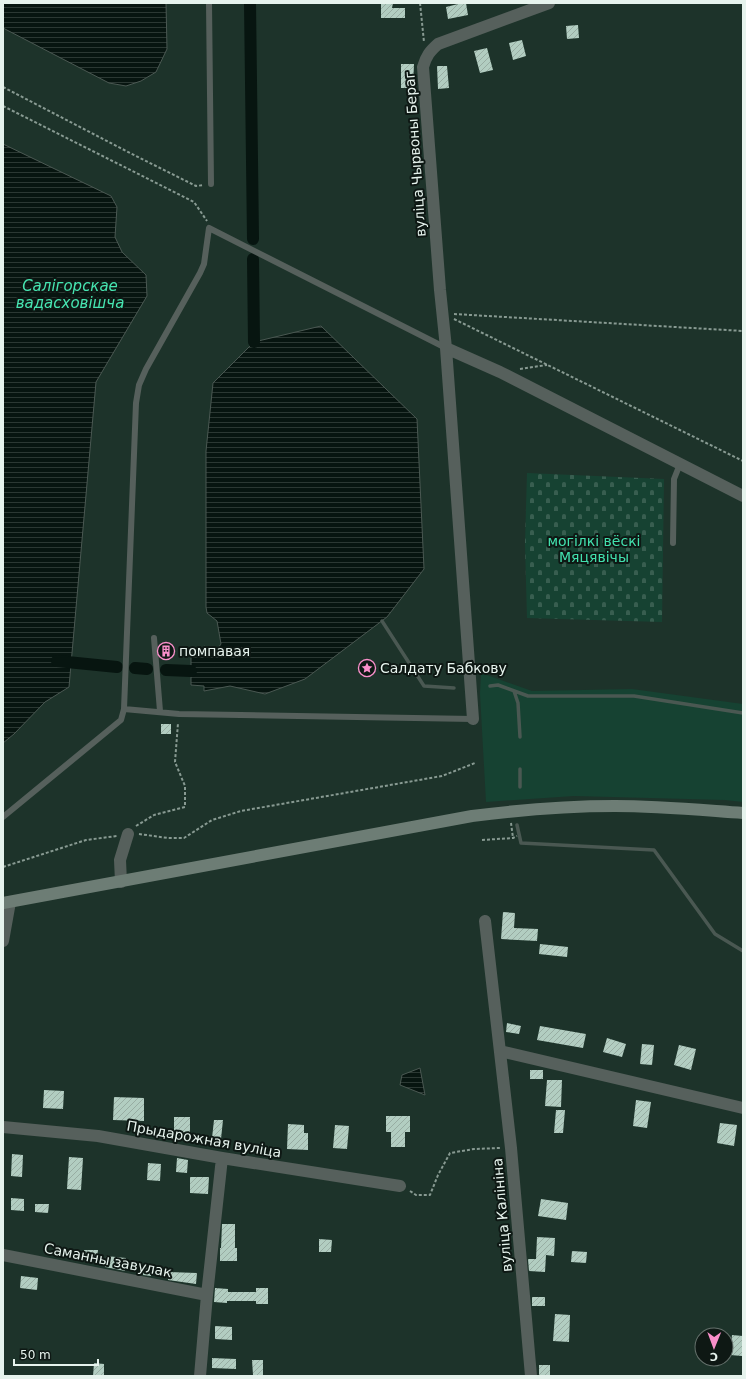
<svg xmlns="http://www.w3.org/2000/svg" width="746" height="1379" viewBox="0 0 746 1379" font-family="'DejaVu Sans',sans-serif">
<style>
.grass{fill:#164232}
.cemetery{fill:url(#cemetery-stones)}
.water{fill:url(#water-rules);stroke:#4a5852}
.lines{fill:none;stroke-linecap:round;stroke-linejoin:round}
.stream{stroke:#4a5852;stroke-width:3.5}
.canal{stroke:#071510;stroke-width:12}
.building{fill:url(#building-hatch)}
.path{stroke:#889a92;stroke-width:2;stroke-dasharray:3 2;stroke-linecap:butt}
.service{stroke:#56605c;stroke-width:6}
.minor{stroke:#56605c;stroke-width:12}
.secondary{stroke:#6d7d75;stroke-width:12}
.labels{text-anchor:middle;stroke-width:4;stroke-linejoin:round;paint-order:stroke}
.street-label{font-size:14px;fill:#e6f3ed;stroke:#0e1814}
.park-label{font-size:14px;fill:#42e1ae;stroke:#0e1814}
.poi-label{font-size:14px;fill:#e6f3ed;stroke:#0e1814;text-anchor:start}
.water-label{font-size:15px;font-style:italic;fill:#47e5b1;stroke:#0e1814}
</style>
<defs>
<pattern id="cemetery-stones" width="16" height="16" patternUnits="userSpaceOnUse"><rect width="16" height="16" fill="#164232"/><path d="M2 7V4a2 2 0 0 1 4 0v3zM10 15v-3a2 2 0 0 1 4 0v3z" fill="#385e50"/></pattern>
<pattern id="water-rules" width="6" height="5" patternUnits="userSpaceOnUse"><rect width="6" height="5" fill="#071510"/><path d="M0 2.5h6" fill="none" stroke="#2b3833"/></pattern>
<pattern id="building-hatch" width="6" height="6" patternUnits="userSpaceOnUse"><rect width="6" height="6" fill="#b2cdc1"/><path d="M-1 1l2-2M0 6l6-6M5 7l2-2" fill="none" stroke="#97aca2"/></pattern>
</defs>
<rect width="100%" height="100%" fill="#1d332a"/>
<path class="grass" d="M481,673L532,691L632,689L743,704V802L725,800L574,796L486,802L480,694Z"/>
<path class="cemetery" d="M527,473L664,479L662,622L527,618L525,544Z"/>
<path class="water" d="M3,3H166L167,49L156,72L141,81L126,86L109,83L3,28Z
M3,144L111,196L117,207L115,237L122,252L146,275L147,296L96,382L69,687L45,702L14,734L3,743Z
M321,326L417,419L424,569L387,617L305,679L265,694L230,686L204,691V686L191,685V653H204V646L216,651L221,644L217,621L207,613L206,607V451L213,383L254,342Z
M420,1068L425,1095L400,1085L402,1075Z"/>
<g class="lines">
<path class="stream" d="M382,621L424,686L454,688
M490,686L498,685L528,696H634L743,713
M514,691L518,703L520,737
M520,769V787
M517,825L521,843L654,850L715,934L743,951"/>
<path class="canal" d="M250,3L253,239
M253,259L254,342
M57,661L117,667
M135,668L147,669
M166,670L191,671"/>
</g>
<path class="building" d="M381,3H393L392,8H405V18H381Z
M462,3H466L468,15L448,19L446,7Z
M578,25L579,38L567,39L566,26Z
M522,40L526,56L513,60L509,43Z
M487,48L493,70L480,73L474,51Z
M401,64H414L413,88H401Z
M437,66H447L449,88L438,89Z
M161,645L171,646V656H160Z
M161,724H171V734H161Z
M503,912L515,913L514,928L538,929L537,941L501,939Z
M540,944L568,947L567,957L539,954Z
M507,1023L521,1026L519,1034L506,1032Z
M540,1026L586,1034L583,1048L537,1040Z
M607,1038L626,1044L622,1057L603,1052Z
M642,1044L654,1045L652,1065L640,1064Z
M679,1045L696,1049L691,1070L674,1065Z
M530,1070H543V1079H530Z
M547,1080H562L561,1107L545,1106Z
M44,1090L64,1091L63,1109L43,1108Z
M114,1097L144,1098V1121L113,1120Z
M636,1100L651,1102L647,1128L633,1126Z
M556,1110H565L563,1133H554Z
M386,1116H410V1132H405V1147H391V1132H386Z
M174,1117H190V1136H174Z
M214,1120H223L221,1139L212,1138Z
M720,1123L737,1125L734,1146L717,1143Z
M288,1124L304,1125V1133H308V1150L287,1149Z
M335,1125L349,1126L347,1149L333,1148Z
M12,1154L23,1155L22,1177L11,1176Z
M69,1157L83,1158L81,1190L67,1189Z
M177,1158L188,1160L187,1173L176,1172Z
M148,1163L161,1164L160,1181L147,1180Z
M190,1177H209L208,1194L190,1193Z
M11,1198L24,1199V1211L11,1210Z
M541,1199L568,1203L566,1220L538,1216Z
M35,1204H49L48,1213L35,1212Z
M222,1224H235V1248H237V1261H220V1248H221Z
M537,1237L555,1238L554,1256L546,1255L545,1272L529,1271L528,1259H536Z
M319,1239L332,1240L331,1252H319Z
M84,1250H98L97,1261L84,1260Z
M572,1251L587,1252L586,1263L571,1262Z
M106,1256L126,1258L125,1271L105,1267Z
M144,1266H152L151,1276L143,1275Z
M169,1272L197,1273L196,1284L168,1280Z
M21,1276L38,1278L37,1290L20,1288Z
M215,1288L228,1289V1292H256V1288H268V1304H256V1301H227V1303L214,1302Z
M532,1297H545V1306H532Z
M555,1314L570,1315L569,1342L553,1341Z
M215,1326L232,1327V1340L215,1339Z
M732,1335L743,1336L742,1356L730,1355Z
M212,1358L236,1359V1369L212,1368Z
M252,1360H263V1375H253Z
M94,1363L104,1364V1376H93Z
M539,1365H550V1375H539Z"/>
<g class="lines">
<path class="path" d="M420,3L424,42
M3,87L130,153L196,186L204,185
M3,106L194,202L207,221
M454,314L743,331
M454,319L743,461
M520,369L547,365
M511,823L513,838
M136,826L154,815L185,807V786L175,762L178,723
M139,834L168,838H184L212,820L241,811L442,776L475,763
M482,840L513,838L517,836
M3,867L86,840L117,836
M410,1191L416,1195H430L438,1175L450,1153L474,1149L500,1148"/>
<path class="service" d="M209,3L211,184
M446,348L209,228L204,264L200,273L146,369L139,385L136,403L124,709L179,714L473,719
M673,543L674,479L680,464
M154,638L160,711
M3,817L121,720L124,709"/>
<path class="minor" d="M446,348L500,372L743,496
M473,719L446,348L440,290L423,67C426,56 430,51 438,44L549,3
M121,882L120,860L128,834
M485,921L511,1148L531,1376
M3,941L10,902
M500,1051L743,1108
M3,1127L98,1136L222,1158L400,1186
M3,1255L207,1295
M200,1376L207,1295L222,1158"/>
<path class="secondary" d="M3,903L472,816C519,810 567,806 615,806C658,806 700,810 743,813"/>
</g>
<defs>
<g id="building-ring" transform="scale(0.9)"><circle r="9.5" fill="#0e1814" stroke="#f98fca" stroke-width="1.5"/><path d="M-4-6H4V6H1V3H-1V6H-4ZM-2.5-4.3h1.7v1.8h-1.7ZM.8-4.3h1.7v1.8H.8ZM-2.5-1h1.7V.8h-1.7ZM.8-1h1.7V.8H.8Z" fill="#f98fca"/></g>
<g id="sight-ring" transform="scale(0.9)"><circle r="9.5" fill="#0e1814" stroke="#f98fca" stroke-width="1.5"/><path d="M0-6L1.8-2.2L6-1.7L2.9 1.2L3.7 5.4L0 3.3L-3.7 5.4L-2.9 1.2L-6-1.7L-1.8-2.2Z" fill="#f98fca"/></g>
</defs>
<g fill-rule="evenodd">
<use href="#building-ring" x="166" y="651"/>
<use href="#sight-ring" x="367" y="668"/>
</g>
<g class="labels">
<g class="street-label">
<text transform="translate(415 154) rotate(-94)" y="5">вуліца Чырвоны Бераг</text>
<text transform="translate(204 1139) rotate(10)" y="5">Прыдарожная вуліца</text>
<text transform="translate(502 1215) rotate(-95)" y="5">вуліца Калініна</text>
<text transform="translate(108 1260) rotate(11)" y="5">Саманны завулак</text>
</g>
<g class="park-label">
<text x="594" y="546">могілкі вёскі<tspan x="594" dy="16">Мяцявічы</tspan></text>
</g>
<g class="poi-label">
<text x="179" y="656">помпавая</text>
<text x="380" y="673">Салдату Бабкову</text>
</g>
<g class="water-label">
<text x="70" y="291">Салігорскае<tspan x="70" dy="17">вадасховішча</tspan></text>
</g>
</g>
<rect width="746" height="1379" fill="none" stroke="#e6f3ed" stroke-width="8"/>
<g transform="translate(714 1347) rotate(181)"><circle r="19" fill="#0e1814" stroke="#64706b"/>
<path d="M0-3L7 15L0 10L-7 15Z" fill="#f98fca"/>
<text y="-6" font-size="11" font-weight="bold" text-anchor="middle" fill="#e6f3ed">С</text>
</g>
<path d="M14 1359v6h84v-6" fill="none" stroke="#e6f3ed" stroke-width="2"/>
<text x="20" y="1359" font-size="12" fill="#e6f3ed" stroke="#0e1814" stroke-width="3" paint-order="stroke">50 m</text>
</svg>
